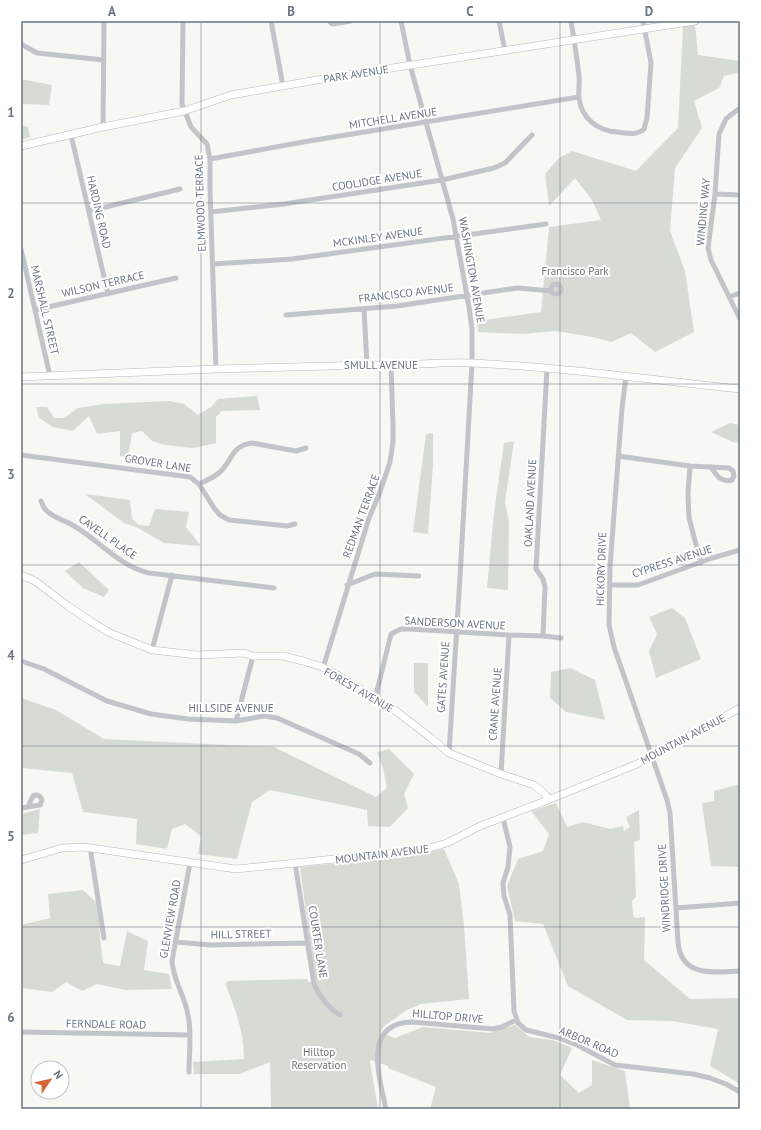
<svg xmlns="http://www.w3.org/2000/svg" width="761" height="1130" viewBox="0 0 761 1130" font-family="'PT Sans',sans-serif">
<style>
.green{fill:#d6dcd4}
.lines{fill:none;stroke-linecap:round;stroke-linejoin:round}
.secondary-casing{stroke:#b4b8bc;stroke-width:8}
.street{stroke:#c1c4c8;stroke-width:5}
.secondary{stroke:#fff;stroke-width:7}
.grid{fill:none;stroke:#697583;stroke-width:1;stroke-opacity:0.55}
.labels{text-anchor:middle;stroke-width:4;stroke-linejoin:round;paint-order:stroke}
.street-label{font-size:11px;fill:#697583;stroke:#fff}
.park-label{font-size:11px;fill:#6a7a67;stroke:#fff}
.neatline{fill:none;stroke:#697583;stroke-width:1.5}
.grid-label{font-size:13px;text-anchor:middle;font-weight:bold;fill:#697583}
</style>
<rect width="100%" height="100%" fill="#f7f7f4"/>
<path class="green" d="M695,24L698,55L740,61V72L724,76L719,88L694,101L702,128L675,168L670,231L685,271L694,332L655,352L631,333L611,342L593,337L555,331L523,334L478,332L477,321L541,312L549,227L601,220L592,200L575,178L549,206L545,174L559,158L572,151L636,171L678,128L683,26Z
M21,79L52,85L49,105L23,104L21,105Z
M21,125L28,127L30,137L21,140Z
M257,396L260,410L222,411L216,417V443L193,448L165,445L152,441L142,431L132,433L128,457L120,456V431L97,434L89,416L73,431L53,427L39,418L36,407H47L54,418H64L78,408L104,404L169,401L184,404L198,415L211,407L218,399Z
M730,423L740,425V443L733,442L711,432Z
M433,433V464L428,534L413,532L426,434Z
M514,441L505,502L509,522L508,590L487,588L494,513L504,443Z
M85,494L130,500L132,519L139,525L149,526L155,509L189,512L186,527L201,546L164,543L138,528L124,523Z
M79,562L109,590L104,597L83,588L65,571Z
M672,608L685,618L701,659L656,678L649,651L657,634L649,617Z
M414,663H428V707L414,692Z
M570,668L595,680L605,720L566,712L550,698L551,672Z
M21,698L56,710L104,739L274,747L376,797L387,788L383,768L377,752L389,749L414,774L404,794L408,808L390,827L368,826L367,810L270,790L252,802L237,859L198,854L201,836L185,824L172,829L167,849L136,844L137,819L83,812L72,773L21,768Z
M740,784V867L711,866L702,803L714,801V791Z
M556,803L567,827L583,822L610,829L623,826L624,831L630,827L626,817L639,810L640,840L634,842L636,897L632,901L633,915L635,918L645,917L644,960L690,999L740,998V1084L710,1066L718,1029L672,1021L627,1020L568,986L543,924L515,921L507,886L518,859L543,851L549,834L531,811Z
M40,809L38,833L21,835V814Z
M444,849L459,884L464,925L469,999L421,1004L407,1010L383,1027L381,1033L395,1038L423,1027L490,1033L515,1025L529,1037L553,1040L572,1048L560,1075L579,1093L592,1085V1060L625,1071L630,1109H430L436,1087L388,1068V1066L371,1060L370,1062L378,1109H271L270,1062L240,1074H194L193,1062L244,1059C244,1032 235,1008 225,983H228L227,981L307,979L309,982H315L300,867L407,856Z
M83,890L98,904L100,936L103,963L120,966L127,931L148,941L144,970L169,974L172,989L125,990L97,984L82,991L66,982L52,992L21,988V925L50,918L48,894Z"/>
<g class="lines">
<g class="secondary-casing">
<path id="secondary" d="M21,146L103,127L184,111L231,95L334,77L695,21
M21,377L216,369L367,365C402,367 438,361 473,363C562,367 652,380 740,389
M21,575L35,581L68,606L90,621L110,633L152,650L197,655L244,653L253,656H283L303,661L322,667L339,676L396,711L431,738L449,753L501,774L534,785L546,795L548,800
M21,860L62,848L84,847L236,869L422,850L447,843L480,826L548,800L637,764L740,708"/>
</g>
<path class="street" d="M183,21L182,104L191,127L207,144L210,159V190L216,369
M271,21L283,86
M329,21L332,24L351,21
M401,21L410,65L453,219L469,307L472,329V363L460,577L449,753
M499,21L505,51
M571,21C574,39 577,58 579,76C580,84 578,91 579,98C581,118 598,131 617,132C626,133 637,136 644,129L647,118L651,63L643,21
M21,44L37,53L104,60
M740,108L732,114L726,119L719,134L715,194L708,248L711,260L740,319
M103,127L104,21
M71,135L108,294
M210,159L303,142L579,97
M715,194L740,195
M89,211L180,189
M211,212L284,204L442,180L494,168L505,163L532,135
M21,249L50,376
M213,264L292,259L546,224
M551 289a5 5 0 1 1 10 0a5 5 0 1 1-10 0Z
M729,297L740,293
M364,309L367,365
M35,310L176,278
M286,315L397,306L517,288L552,291
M626,377L622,408L610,567L609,625L614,647L667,800L670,813L678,942C681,978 714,972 740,971
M21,455L190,477L199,484L214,508L220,515L229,520L287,526L295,524
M618,456L690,466L711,467C717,476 721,483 732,480L734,476L733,471L729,468L711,467
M690,466L688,493L689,518L701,563
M199,484C207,480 216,477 222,470C233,458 232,446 252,443L296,451L306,448
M41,501C42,503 43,507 45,509C52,518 65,520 74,526C100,541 119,566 149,573L274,588
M347,585L375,574L419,576
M610,585H638L712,558L740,550
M543,636L545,587L543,579L536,569L547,369
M152,650L172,575
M21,661L44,669L107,701L151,714L188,719L236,721L264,716L277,718L359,754L370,763
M323,668L369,518L380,492L390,462L393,442V424L391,366
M375,699L391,634L401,629H410L509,635L543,636L561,638
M236,721L253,656
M501,774L509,635
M21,808L40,805L42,800C40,795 37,794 33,796L28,807
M503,818L510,847L508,867L503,883L504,896L510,915L514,1011L518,1023L526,1030L559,1038L577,1045L615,1065L693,1074L710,1078L726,1084L740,1092
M90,847L104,938
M295,863L314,984C320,997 328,1008 340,1015
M676,908L740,903
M175,942L211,945L308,943
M21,1032L190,1035
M189,1072C189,1053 192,1033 188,1015C185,996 173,980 172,961L190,863
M386,1109C380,1079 361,1023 412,1022L493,1029L502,1027L516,1020"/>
<use href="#secondary" class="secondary"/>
</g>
<path class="grid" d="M201,21V1109M380,21V1109M560,21V1109M21,203H740M21,384H740M21,565H740M21,746H740M21,927H740"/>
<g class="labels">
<g class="street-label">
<text transform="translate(356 74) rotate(-9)" y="4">PARK AVENUE</text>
<text transform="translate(393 118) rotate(-9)" y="4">MITCHELL AVENUE</text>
<text transform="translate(377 180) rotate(-9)" y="4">COOLIDGE AVENUE</text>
<text transform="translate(200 203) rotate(-92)" y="4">ELMWOOD TERRACE</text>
<text transform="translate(99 212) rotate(77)" y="4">HARDING ROAD</text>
<text transform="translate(703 212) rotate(-85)" y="4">WINDING WAY</text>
<text transform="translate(378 237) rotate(-8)" y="4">MCKINLEY AVENUE</text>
<text transform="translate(472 270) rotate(80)" y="4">WASHINGTON AVENUE</text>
<text transform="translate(103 284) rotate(-13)" y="4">WILSON TERRACE</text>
<text transform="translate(406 293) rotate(-7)" y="4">FRANCISCO AVENUE</text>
<text transform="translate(45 310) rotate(77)" y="4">MARSHALL STREET</text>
<text x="381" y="369">SMULL AVENUE</text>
<text transform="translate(158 463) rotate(9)" y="4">GROVER LANE</text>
<text transform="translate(530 503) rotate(-87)" y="4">OAKLAND AVENUE</text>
<text transform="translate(361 516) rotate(-70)" y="4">REDMAN TERRACE</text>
<text transform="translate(108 537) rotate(35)" y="4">CAVELL PLACE</text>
<text transform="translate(672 561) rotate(-18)" y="4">CYPRESS AVENUE</text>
<text transform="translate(601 569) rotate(-88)" y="4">HICKORY DRIVE</text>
<text transform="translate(455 623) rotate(3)" y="4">SANDERSON AVENUE</text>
<text transform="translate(443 677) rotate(-86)" y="4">GATES AVENUE</text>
<text transform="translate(359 690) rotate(30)" y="4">FOREST AVENUE</text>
<text transform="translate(495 704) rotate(-86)" y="4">CRANE AVENUE</text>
<text x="231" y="712">HILLSIDE AVENUE</text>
<text transform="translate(683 739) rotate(-28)" y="4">MOUNTAIN AVENUE</text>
<text transform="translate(382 854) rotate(-7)" y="4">MOUNTAIN AVENUE</text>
<text transform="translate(664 888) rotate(-93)" y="4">WINDRIDGE DRIVE</text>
<text transform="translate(170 919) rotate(-80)" y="4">GLENVIEW ROAD</text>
<text transform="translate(241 934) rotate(-1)" y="4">HILL STREET</text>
<text transform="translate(318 942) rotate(81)" y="4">COURTER LANE</text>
<text transform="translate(448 1016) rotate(5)" y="4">HILLTOP DRIVE</text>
<text transform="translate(106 1024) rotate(1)" y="4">FERNDALE ROAD</text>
<text transform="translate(589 1042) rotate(23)" y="4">ARBOR ROAD</text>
</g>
<g class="park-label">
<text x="575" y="275">Francisco Park</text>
<text x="319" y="1056">Hilltop<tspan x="319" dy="13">Reservation</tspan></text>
</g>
</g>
<rect width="761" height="1130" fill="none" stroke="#ffffff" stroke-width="44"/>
<g transform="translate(50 1080) rotate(56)"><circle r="19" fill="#ffffff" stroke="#c3c8cd"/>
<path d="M0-3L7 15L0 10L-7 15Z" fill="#d36638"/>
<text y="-6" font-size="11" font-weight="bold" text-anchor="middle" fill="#697583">N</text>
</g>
<rect x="22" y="22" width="717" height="1086" class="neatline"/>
<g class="grid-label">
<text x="112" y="16">A</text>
<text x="291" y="16">B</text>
<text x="470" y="16">C</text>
<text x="649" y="16">D</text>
<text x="11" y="117">1</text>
<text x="11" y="298">2</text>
<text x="11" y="479">3</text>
<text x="11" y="660">4</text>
<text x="11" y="841">5</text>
<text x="11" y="1022">6</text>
</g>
</svg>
